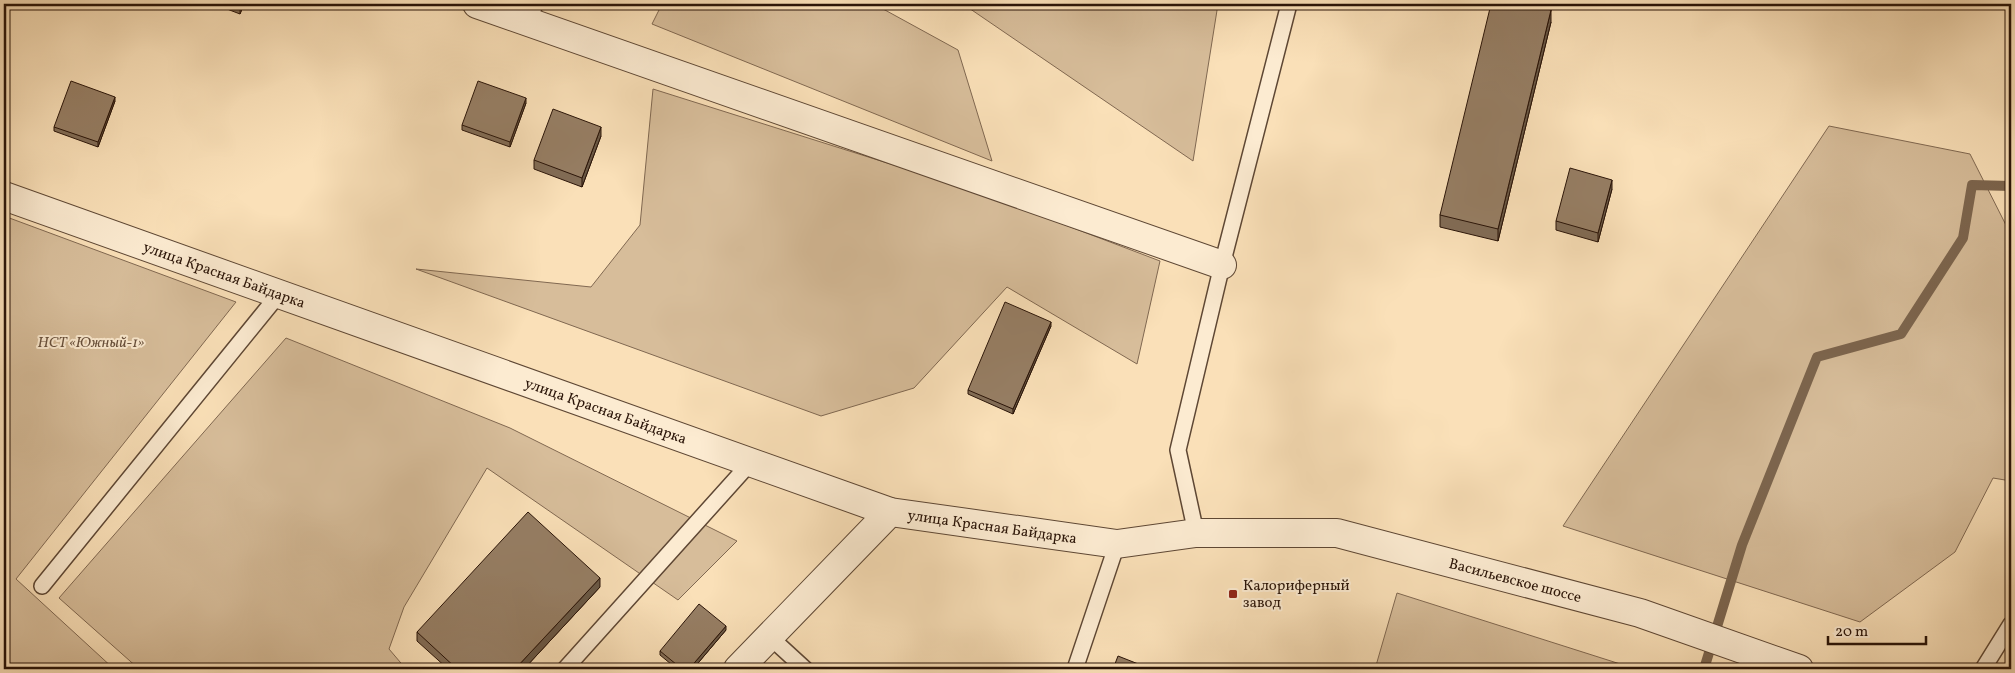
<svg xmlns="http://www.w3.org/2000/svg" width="2015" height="673" viewBox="0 0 2015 673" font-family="Vollkorn,serif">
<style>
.green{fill:#d7bd9a;stroke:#806851}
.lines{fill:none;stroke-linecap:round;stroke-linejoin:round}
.stream{stroke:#7c654e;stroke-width:10}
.lane-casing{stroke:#5e4734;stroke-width:18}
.street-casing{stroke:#5e4734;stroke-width:30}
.lane{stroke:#fcebd1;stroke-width:15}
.street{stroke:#fcebd1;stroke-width:28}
.wall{fill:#816c56;stroke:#2a1408}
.shaded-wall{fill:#695846;stroke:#2a1408}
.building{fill:#967e64;stroke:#2a1408}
.poi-dot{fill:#8f2418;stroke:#fcebd1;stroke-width:2}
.labels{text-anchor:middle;stroke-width:4;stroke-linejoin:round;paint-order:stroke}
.street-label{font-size:15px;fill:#2a1408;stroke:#fcebd1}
.park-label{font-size:15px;font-style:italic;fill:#674f3b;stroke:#fcebd1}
.poi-label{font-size:15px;fill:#2a1408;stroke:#fcebd1;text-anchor:start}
</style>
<rect width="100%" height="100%" fill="#fae0b8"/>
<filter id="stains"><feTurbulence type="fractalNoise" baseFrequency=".004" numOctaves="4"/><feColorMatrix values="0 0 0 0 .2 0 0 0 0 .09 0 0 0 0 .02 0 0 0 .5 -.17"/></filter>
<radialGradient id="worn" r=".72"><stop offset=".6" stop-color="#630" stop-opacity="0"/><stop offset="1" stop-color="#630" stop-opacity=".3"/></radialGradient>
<path class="green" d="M662,4H874L958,50L992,161L652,24Z
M963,4H1218L1193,161Z
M653,89L976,191L1160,261L1137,364L1007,287L914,388L821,416L416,269L591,287L640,225Z
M1829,126L1970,154L2011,235V481L1993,478L1955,552L1860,622L1563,526Z
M4,216L236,302L16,579L114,669H4Z
M286,338L510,428L737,541L678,600L487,468L404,607L389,649L406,669H139L59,598Z
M1397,593L1636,669H1375Z"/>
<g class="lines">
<path class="stream" d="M1704,669L1742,545L1817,357L1901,334L1963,238L1972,185L2011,186"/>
<g class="lane-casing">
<path id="lane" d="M529,22L535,4
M1196,533L1178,450L1222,265L1289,4
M42,586L279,294
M769,636L805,669
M565,669L751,462
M1075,669L1117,544
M1983,669L2011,624"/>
</g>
<g class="street-casing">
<g id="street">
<path d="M477,4L1222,265"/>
<path id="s1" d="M4,196L890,512L1117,544L1196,533H1337L1640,613L1799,669"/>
<path d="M738,669L890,512"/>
</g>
</g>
<use href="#lane" class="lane"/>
<use href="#street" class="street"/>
</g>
<path class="wall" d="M214,4H244L240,14Z
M1551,22L1498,241L1440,227V215Z
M115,101L98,147L54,131V127Z
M526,103L510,147L462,130V125Z
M601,136L582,187L534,169V160Z
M1612,189L1598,242L1556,230V221Z
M1051,326L1013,414L968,394V390Z
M600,587L524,669H448L417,641V632Z
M726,630L693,669H677L660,655V651Z"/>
<path class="shaded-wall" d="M242,4H244L240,14V9Z
M1551,10V22L1498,241V229Z
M115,97V101L98,147V142Z
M526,98V103L510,147V142Z
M601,127V136L582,187V178Z
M1612,180V189L1598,242V233Z
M1051,322V326L1013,414V409Z
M600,578V587L524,669H515Z
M726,626V630L693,669H689Z"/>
<path class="building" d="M226,4H242L240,9Z
M1491,4H1527L1551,10L1498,229L1440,215Z
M71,81L115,97L98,142L54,127Z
M478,81L526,98L510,142L462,125Z
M553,109L601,127L582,178L534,160Z
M1570,168L1612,180L1598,233L1556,221Z
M1005,302L1051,322L1013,409L968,390Z
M528,512L600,578L515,669H457L417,632Z
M699,604L726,626L689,669H682L660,651Z
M1118,656L1151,669H1113Z"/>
<rect class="poi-dot" x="1228" y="589" width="10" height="10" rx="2.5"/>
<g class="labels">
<g class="street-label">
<text dy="5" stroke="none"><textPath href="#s1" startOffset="234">улица Красная Байдарка</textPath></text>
<text dy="5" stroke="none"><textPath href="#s1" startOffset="639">улица Красная Байдарка</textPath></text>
<text dy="5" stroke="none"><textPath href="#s1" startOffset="1044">улица Красная Байдарка</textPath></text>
<text dy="5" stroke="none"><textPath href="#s1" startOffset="1575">Васильевское шоссе</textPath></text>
</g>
<g class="park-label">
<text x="91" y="347">НСТ «Южный-1»</text>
</g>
<g class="poi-label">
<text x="1243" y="590">Калориферный<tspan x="1243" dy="17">завод</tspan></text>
</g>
</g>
<rect width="2015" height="673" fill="none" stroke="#fae0b8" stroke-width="20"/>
<rect x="5" y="5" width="2005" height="663" fill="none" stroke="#2a1408" stroke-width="2.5"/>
<rect x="10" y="10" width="1995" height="653" fill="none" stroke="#2a1408"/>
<path d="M1828 636v8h98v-8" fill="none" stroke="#2a1408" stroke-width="2.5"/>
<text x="1835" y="636" font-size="15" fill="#2a1408" stroke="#fcebd1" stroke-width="4" paint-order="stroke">20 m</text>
<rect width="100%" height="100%" filter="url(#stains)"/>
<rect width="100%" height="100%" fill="url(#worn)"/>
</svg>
